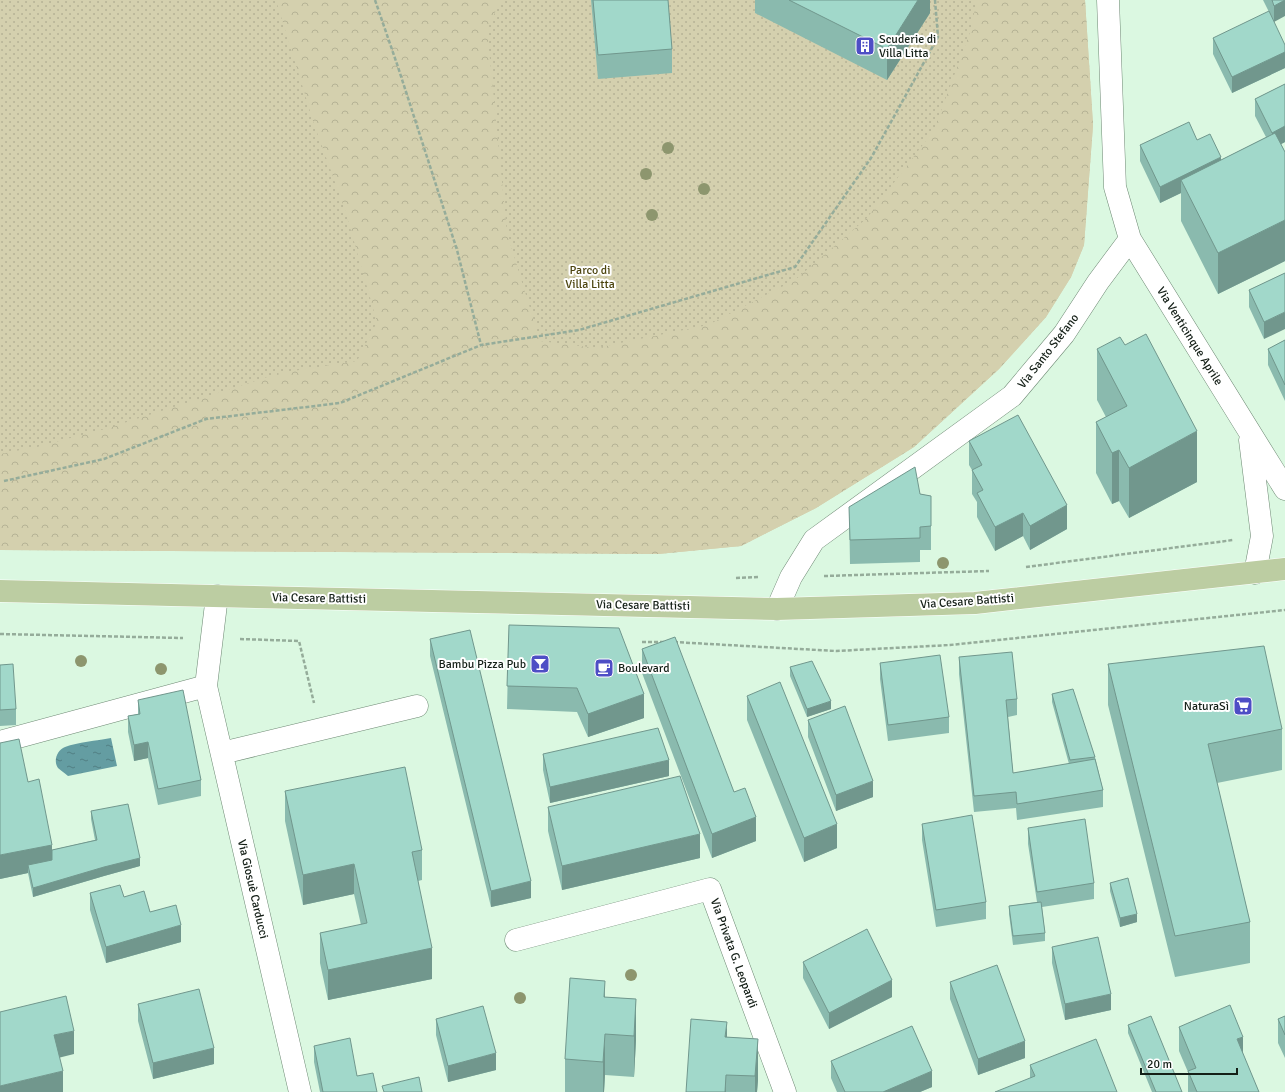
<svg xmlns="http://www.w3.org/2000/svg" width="1285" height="1092" viewBox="0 0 1285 1092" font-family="Signika,sans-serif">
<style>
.grass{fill:url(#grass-dots)}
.forest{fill:url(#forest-crowns)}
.water{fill:url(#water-ripples)}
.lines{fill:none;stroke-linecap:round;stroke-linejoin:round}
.minor-casing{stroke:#6e8974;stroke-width:23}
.major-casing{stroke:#fff;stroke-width:23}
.path{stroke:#95ac9a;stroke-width:2.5;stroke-dasharray:4 2;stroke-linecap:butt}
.minor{stroke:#fff;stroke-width:22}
.major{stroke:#bccda2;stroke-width:22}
.tree{fill:#8d966e}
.wall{fill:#8abaae}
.shaded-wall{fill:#71978d}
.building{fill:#a1d8ca;stroke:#71978d}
.labels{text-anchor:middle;stroke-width:4;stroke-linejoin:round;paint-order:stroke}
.poi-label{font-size:12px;fill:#141f17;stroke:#fff;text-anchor:start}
.park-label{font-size:12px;fill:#4d450f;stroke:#fff}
.street-label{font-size:12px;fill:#141f17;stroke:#fff}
</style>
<defs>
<pattern id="grass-dots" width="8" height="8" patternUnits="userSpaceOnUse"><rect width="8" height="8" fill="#d4d0ae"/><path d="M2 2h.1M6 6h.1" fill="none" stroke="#b5b295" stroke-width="1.8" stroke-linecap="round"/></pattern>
<pattern id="forest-crowns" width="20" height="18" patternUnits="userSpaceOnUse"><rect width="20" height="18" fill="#d4d0ae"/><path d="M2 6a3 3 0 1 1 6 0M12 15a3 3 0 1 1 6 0" fill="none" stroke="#b5b295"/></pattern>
<pattern id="water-ripples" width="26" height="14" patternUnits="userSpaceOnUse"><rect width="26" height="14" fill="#649da2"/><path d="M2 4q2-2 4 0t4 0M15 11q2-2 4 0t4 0" fill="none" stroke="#517f83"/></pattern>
</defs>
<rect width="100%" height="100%" fill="#dbf8e1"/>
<path class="grass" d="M0,0H1085L1093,125L1084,245L1071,277L1046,317L999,369L914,447L816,508L741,546L658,554L0,550Z"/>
<path class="forest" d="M276,0H501L487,29L507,233L540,341L596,348L708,325L795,280L867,218L934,130L972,27L976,0H1085L1093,125L1084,245L1071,277L1046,317L999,369L914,447L816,508L741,546L658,554L0,550V454L36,447L105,429L280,373L357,361L377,322L345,210L314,124Z"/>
<path class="water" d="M111,738L117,766L68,776C65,773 61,771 58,768C53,761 57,750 65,747C78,742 96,741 111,738Z"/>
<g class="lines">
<g class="minor-casing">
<path id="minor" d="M1108,0L1115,187L1130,239L1285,489
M1250,440L1262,536L1255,573
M217,596L206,686L300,1092
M777,609L791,577L814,540L1012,396L1064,334L1098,282L1130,239
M0,742L206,686
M222,753L417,706
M516,940L710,889L785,1092"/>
</g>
<g class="major-casing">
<path id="major" d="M0,591L777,609L975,603L1285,569"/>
</g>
<path class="path" d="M375,0L398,67L457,250L481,345
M4,481L104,459L206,419L340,403L481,345L579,330L795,267L871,158L938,37L935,0
M1026,567L1233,540
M824,576L989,571
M736,578L759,577
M0,634L183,638
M240,639L299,641L314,703
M642,642H665
M674,642L836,651L950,645L1285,610"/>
<use href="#minor" class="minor"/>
<use href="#major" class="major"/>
</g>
<g class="tree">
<circle cx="668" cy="148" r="6"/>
<circle cx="646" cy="174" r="6"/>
<circle cx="704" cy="189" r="6"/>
<circle cx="652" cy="215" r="6"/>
<circle cx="943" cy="563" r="6"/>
<circle cx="81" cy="661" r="6"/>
<circle cx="161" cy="669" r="6"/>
<circle cx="631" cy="975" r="6"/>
<circle cx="520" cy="998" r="6"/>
</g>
<path class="wall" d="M591,0H668L672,49V73L598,79Z
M755,0H930V13L887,80L755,13Z
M1263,0H1285L1274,22Z
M1213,38L1285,45V68L1232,93L1213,54Z
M1285,84V142L1281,144L1285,152V261L1218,294L1181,221V193L1160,203L1140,161V145L1221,160L1266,137L1255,116V99Z
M1285,273L1264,339L1249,307V290Z
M1285,340V401L1268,365V349Z
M1097,349L1197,482L1129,518L1119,501L1112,504L1096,473V422L1106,417L1097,400Z
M969,441L1067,529L1030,550L1023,536L995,551L977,517V502L972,494V470L969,465Z
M920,494L931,496V550H920V562L850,564L849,507Z
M509,625L644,718L588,737L577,712L507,709Z
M430,639L531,898L491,907L430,656Z
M642,649L734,792L756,841L712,858L642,673Z
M959,657L1017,699V715L1008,717L1013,773L1069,764L1052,702V694L1095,757L1103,790V807L1017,820L1016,808L974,812L959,674Z
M880,663L949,717V733L888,741L880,679Z
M1108,664L1282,729V770L1217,783L1250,922V963L1175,977L1108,705Z
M0,665L16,709V725L0,726Z
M790,667L831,709L807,717L790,676Z
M747,696L837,848L804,862L747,720Z
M138,700L201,780V796L158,805L148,758L134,761L128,732V716L138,714Z
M808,720L873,797L836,811L808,737Z
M543,754L669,776L550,803L543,770Z
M28,782L52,850L95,840L91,819V811L140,866L104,876L33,897L28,873L0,879Z
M285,791L422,850V880L418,881L432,979L328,1000L320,963V933L361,925L354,894L303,905L285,821Z
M548,807L700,858L562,890L548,831Z
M922,824L986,902V919L936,927L922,840Z
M1028,828L1094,883V899L1042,907L1045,933V941L1013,945L1009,914V906L1037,902L1028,844Z
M1110,883L1137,922L1120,927L1110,891Z
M90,893L124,897L150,912L181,942L106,963L90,910Z
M1052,947L1111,1010L1065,1020L1052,963Z
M803,962L892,997L829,1029L803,978Z
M950,982L1025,1058L978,1075L950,999Z
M605,997L636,999V1040L634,1077L605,1075L604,1092H565V1059Z
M138,1004L214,1064L153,1079L138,1021Z
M1285,1016V1058L1278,1043V1019Z
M436,1019L496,1070L448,1082L436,1035Z
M1128,1025L1182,1092H1152L1128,1033Z
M1179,1027L1243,1055L1259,1092H1188V1072L1179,1051Z
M727,1037L758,1039V1080L757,1092H686Z
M314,1046L357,1076L377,1092H320L314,1062Z
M831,1061L932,1087L920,1092H837L831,1078Z
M1030,1065L1117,1092L1030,1078Z"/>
<path class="shaded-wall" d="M918,0H930V13L887,80V49Z
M1285,0V16L1274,22V6Z
M1285,52V68L1232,93V77Z
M1285,126V142L1272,149V133Z
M1221,157V174L1181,180V193L1160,203V187Z
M1285,220V261L1218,294V253Z
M1285,312V329L1264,339V322Z
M1197,431V482L1129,518V468Z
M1119,450V501L1112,504V453Z
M1067,505V529L1030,550V526Z
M1023,513V536L995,551V527Z
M644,694V718L588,737V714Z
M831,701V709L807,717V709Z
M148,742V758L134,761V745Z
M669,760V776L550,803V787Z
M873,781V797L836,811V795Z
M756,817V841L712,858V834Z
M837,824V848L804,862V838Z
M700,834V858L562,890V866Z
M52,845V868L28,865V873L0,879V855Z
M140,858V866L104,876L33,897V888L104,867Z
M354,864V894L303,905V875Z
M531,881V898L491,907V891Z
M1137,914V922L1120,927V918Z
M181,925V942L106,963V947Z
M432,948V979L328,1000V970Z
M892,980V997L829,1029V1013Z
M605,981V1022L604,997Z
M1111,994V1010L1065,1020V1004Z
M636,999V1040L634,1077V1036Z
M727,1022V1063L725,1037Z
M74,1031V1054L54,1059V1035Z
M605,1034V1075L604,1092H603V1062Z
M1243,1037V1060L1237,1039Z
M758,1039V1080L757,1092H755V1076Z
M1025,1041V1058L978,1075V1059Z
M214,1048V1064L153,1079V1063Z
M496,1053V1070L448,1082V1066Z
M63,1071V1092H0V1086Z
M932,1071V1087L920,1092H883Z
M726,1075V1092H725Z"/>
<path class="building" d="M593,0H668L672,49L598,55Z
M789,0H918L887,49Z
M1272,0H1285L1274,6Z
M1269,11L1285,45V52L1232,77L1213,38Z
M1285,84V126L1272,133L1255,99Z
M1189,122L1197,140L1210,134L1221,157L1160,187L1140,145Z
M1275,133L1285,152V220L1218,253L1181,180Z
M1285,273V312L1264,322L1249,290Z
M1146,334L1197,431L1129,468L1119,450L1112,453L1096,422L1127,406L1097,349L1120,337L1125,345Z
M1285,340V385L1268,349Z
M1018,415L1067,505L1030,526L1023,513L995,527L977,493L983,490L972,470L982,465L969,441Z
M915,467L920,494L931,496V526L920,527V538L850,540L849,507Z
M509,625L619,628L644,694L588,714L577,688L507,686Z
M470,630L531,881L491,891L430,639Z
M675,637L734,792L745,788L756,817L712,834L642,649Z
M1264,646L1282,729L1208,744L1250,922L1175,936L1108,664Z
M1012,652L1017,699L1006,700L1013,773L1095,759L1103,790L1017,804L1016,792L974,796L959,657Z
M940,655L949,717L888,725L880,663Z
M812,661L831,701L807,709L790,667Z
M13,664L16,709L0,710V665Z
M780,682L837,824L804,838L747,696Z
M1073,689L1095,757L1070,760L1052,694Z
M183,690L201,780L158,789L148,742L134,745L128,716L140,714L138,700Z
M845,706L873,781L836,795L808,720Z
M658,728L669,760L550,787L543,754Z
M19,739L28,782L39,779L52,845L0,855V743Z
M405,767L422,850L412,852L432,948L328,970L320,933L367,923L354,864L303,875L285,791Z
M680,776L700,834L562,866L548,807Z
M128,804L140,858L104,867L33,888L28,865L52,860V850L97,840L91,811Z
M972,815L986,902L936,910L922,824Z
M1085,819L1094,883L1037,892L1028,828Z
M1128,878L1137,914L1120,918L1110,883Z
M120,885L124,897L144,891L150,912L176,905L181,925L106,947L90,893Z
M1041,902L1045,933L1013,936L1009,906Z
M867,929L892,980L829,1013L803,962Z
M1098,937L1111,994L1065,1004L1052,947Z
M997,965L1025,1041L978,1059L950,982Z
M570,978L605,981L604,997L636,999L634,1036L605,1034L603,1062L565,1059Z
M199,989L214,1048L153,1063L138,1004Z
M66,996L74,1031L54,1035L63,1071L0,1086V1012Z
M1230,1005L1243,1037L1237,1039L1259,1092H1197L1188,1071L1196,1068L1179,1027Z
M483,1006L496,1053L448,1066L436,1019Z
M1151,1016L1182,1092H1156L1128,1025Z
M1285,1016V1035L1278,1019Z
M691,1019L727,1022L725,1037L758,1039L755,1076L726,1075L725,1092H686Z
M912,1026L932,1071L883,1092H845L831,1061Z
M350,1038L357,1076L373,1073L377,1092H323L314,1046Z
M1096,1039L1117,1092H995L1035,1076L1030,1065Z
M419,1077L422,1092H384L382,1086Z"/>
<defs>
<g id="building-square" transform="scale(1)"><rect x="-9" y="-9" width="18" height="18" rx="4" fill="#4e4ec5" stroke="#fff"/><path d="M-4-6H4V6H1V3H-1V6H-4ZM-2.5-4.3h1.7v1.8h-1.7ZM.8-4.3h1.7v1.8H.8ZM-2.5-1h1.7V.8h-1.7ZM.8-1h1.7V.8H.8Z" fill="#fff"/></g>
<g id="bar-square" transform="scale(1)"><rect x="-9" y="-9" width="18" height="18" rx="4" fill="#4e4ec5" stroke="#fff"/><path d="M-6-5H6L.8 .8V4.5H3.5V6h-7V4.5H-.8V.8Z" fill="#fff"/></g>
<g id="cafe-square" transform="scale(1)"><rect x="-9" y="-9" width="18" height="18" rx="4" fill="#4e4ec5" stroke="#fff"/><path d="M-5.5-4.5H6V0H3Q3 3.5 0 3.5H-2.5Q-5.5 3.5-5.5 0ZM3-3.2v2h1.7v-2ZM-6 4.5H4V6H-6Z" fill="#fff"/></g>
<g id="supermarket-square" transform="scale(1)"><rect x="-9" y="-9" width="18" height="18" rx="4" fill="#4e4ec5" stroke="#fff"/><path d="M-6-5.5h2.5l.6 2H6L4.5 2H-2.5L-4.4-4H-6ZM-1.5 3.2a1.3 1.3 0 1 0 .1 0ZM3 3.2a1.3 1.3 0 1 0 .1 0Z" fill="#fff"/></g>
</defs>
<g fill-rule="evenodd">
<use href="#building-square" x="865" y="46"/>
<use href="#bar-square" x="540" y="664"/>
<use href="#cafe-square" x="604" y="668"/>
<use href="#supermarket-square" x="1243" y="706"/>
</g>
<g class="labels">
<g class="poi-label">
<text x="879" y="43">Scuderie di<tspan x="879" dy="14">Villa Litta</tspan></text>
<text x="526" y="668" text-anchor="end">Bambu Pizza Pub</text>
<text x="618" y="672">Boulevard</text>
<text x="1229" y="710" text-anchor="end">NaturaSì</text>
</g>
<g class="park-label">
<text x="590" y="274">Parco di<tspan x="590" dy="14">Villa Litta</tspan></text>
</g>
<g class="street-label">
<text transform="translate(1190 336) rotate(58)" y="4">Via Venticinque Aprile</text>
<text transform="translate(1048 351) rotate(-52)" y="4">Via Santo Stefano</text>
<text transform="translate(319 598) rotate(1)" y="4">Via Cesare Battisti</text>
<text transform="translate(967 601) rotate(-4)" y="4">Via Cesare Battisti</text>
<text transform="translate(643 605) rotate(1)" y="4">Via Cesare Battisti</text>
<text transform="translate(253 889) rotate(77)" y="4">Via Giosuè Carducci</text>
<text transform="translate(734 953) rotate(70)" y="4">Via Privata G. Leopardi</text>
</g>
</g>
<path d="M1141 1068v6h96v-6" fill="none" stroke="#141f17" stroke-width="2"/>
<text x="1147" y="1068" font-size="12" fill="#141f17" stroke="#ffffff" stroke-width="3" paint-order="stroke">20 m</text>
</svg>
